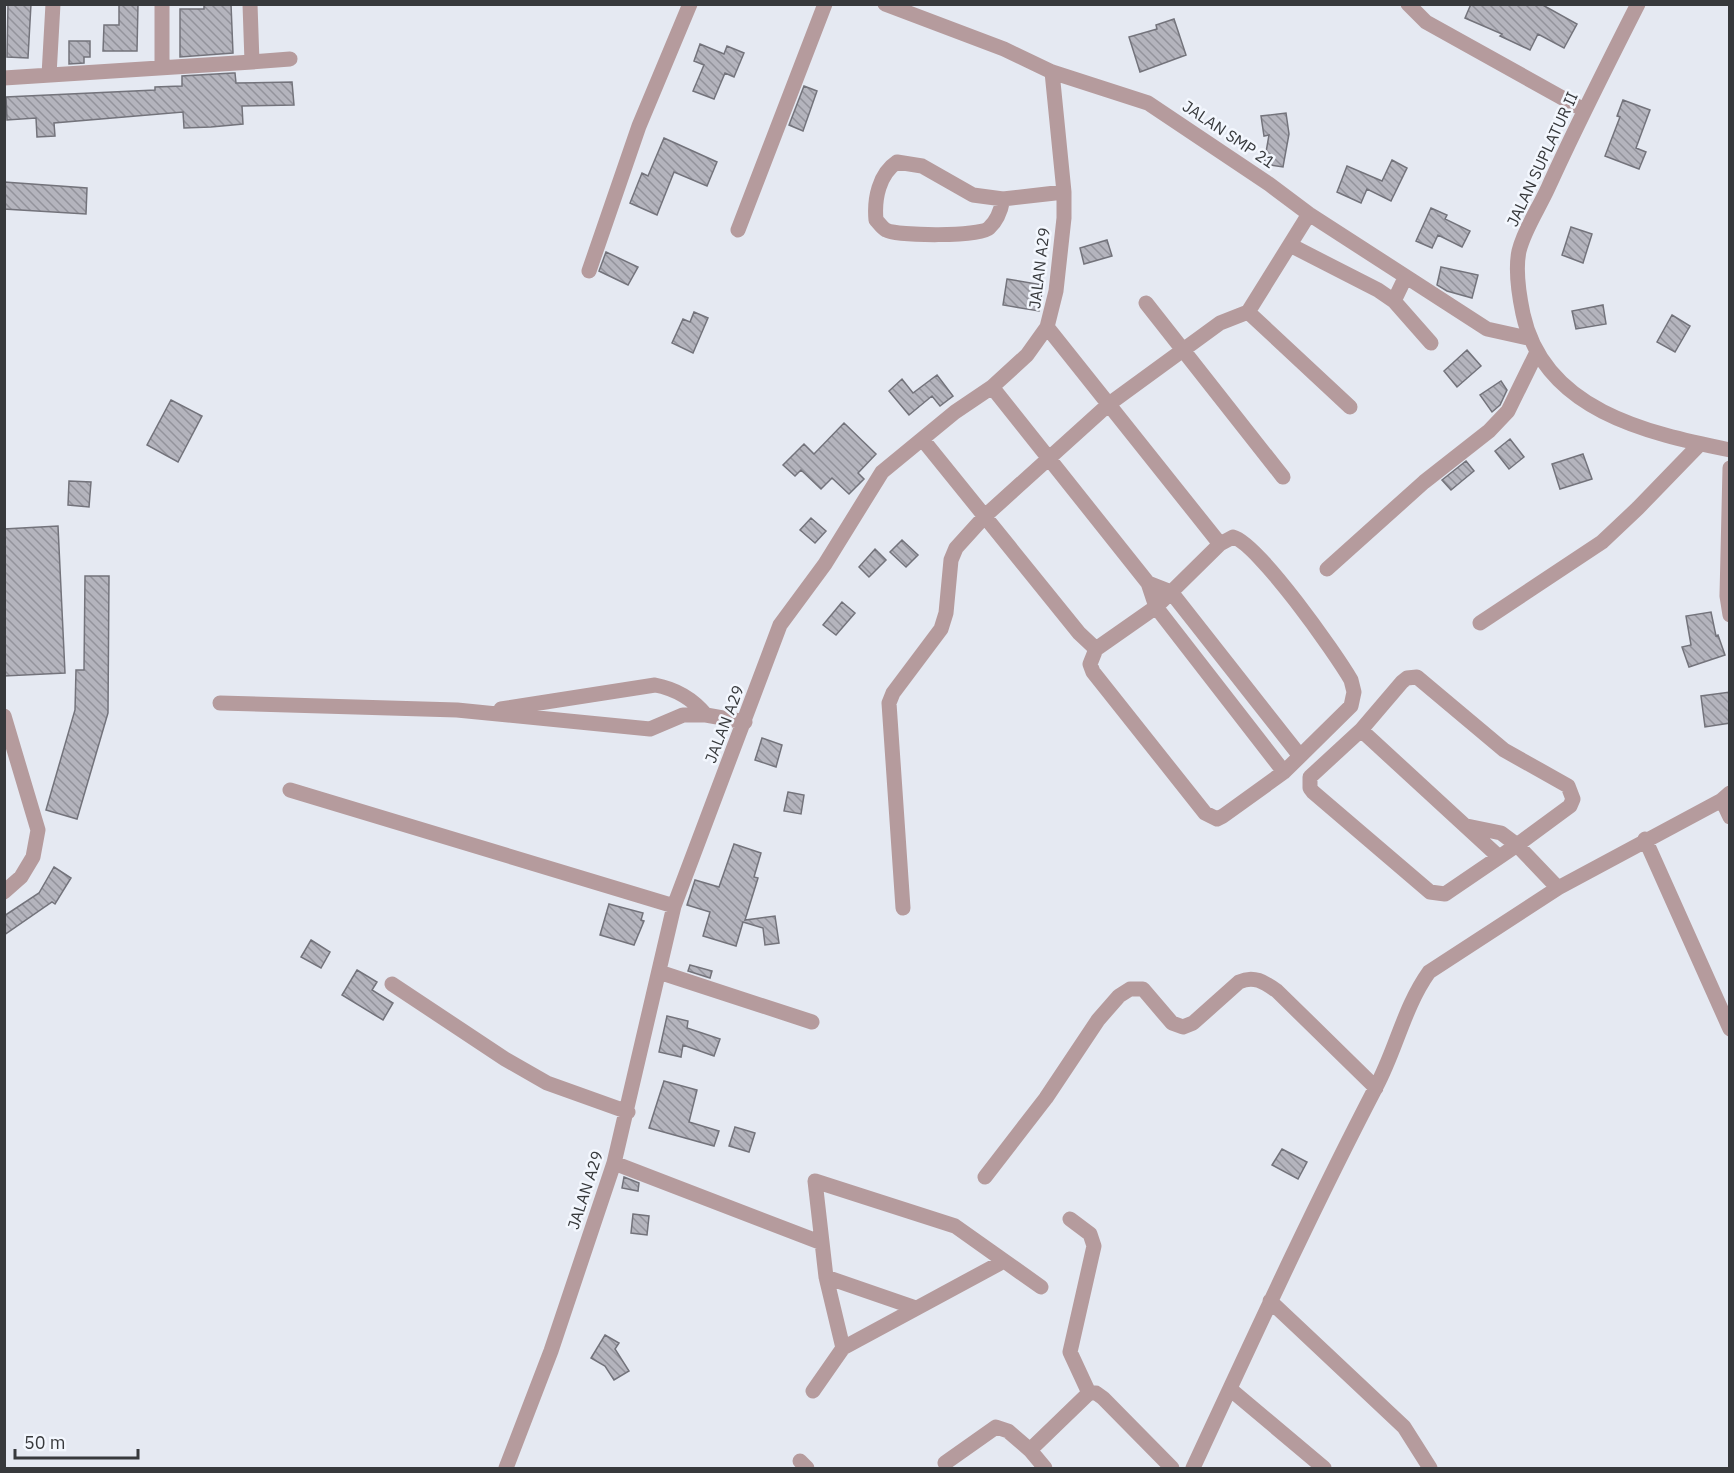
<svg xmlns="http://www.w3.org/2000/svg" width="1734" height="1473" viewBox="0 0 1734 1473" font-family="'IBM Plex Sans',sans-serif">
<style>
.building{fill:url(#building-back-hatch);stroke:#73737b;stroke-width:1.5}
.lines{fill:none;stroke-linecap:round;stroke-linejoin:round}
.minor{stroke:#b59b9d;stroke-width:15}
.labels{text-anchor:middle;stroke-width:5;stroke-linejoin:round;paint-order:stroke}
.street-label{font-size:16px;fill:#37393c;stroke:#f3f7fe}
</style>
<defs>
<pattern id="building-back-hatch" width="6" height="6" patternUnits="userSpaceOnUse" patternTransform="scale(1.5)"><rect width="6" height="6" fill="#b4b4bd"/><path d="M-1 5l2 2M0 0l6 6M5-1l2 2" fill="none" stroke="#93939b"/></pattern>
</defs>
<rect width="100%" height="100%" fill="#e5e9f2"/>
<path class="building" d="M8,4H31L28,58L7,57Z
M119,4H138L137,51H103L104,25H119Z
M204,4H231L233,53L180,57V9H204Z
M1471,4H1541L1577,24L1564,48L1538,34L1530,50L1500,36L1502,34L1465,18Z
M1174,19L1186,55L1140,72L1129,37L1157,29L1156,25Z
M69,41H90V57H84V63L69,64Z
M700,44L724,54L727,46L744,53L734,77L725,73L714,99L693,91L704,65L694,61Z
M233,73H235L236,83L292,82L294,105L242,106L243,124L211,127L184,128L183,112L54,123L55,136L37,137L36,118L7,120L6,97L155,90V87L182,86V76Z
M804,86L817,91L803,131L789,125Z
M1623,100L1650,110L1636,148L1646,152L1639,169L1605,156L1620,117L1617,116Z
M1286,113L1289,134L1283,167L1264,164L1269,135L1264,136L1261,116Z
M664,138L717,162L707,186L674,172L657,215L630,203L642,173L648,176Z
M1392,160L1407,168L1391,201L1367,189L1361,203L1337,192L1347,166L1382,181Z
M4,182L87,188L86,214L4,209Z
M1431,208L1447,215L1445,219L1470,231L1462,247L1438,235L1432,248L1416,241Z
M1571,227L1592,234L1583,263L1562,255Z
M1107,240L1112,256L1084,264L1080,248Z
M606,252L638,267L628,285L599,271Z
M1441,267L1478,275L1472,298L1447,291L1437,285Z
M1007,279L1043,285L1039,311L1003,305Z
M1603,305L1606,324L1576,329L1572,311Z
M694,312L708,318L693,353L672,343L683,319L690,322Z
M1672,315L1690,326L1675,352L1657,342Z
M1467,350L1481,366L1457,387L1444,371Z
M937,375L953,396L940,406L932,396L909,415L889,391L902,379L913,393Z
M1501,381L1507,390L1500,405L1492,412L1480,395Z
M171,400L202,416L178,462L147,445Z
M844,423L876,454L858,473L864,479L849,494L832,478L821,489L801,470L795,476L783,465L804,444L814,454Z
M1510,439L1524,457L1509,469L1495,451Z
M1583,454L1592,479L1560,489L1552,464Z
M1466,461L1474,471L1451,490L1442,480Z
M69,481L91,482L89,507L68,505Z
M811,518L826,531L815,543L800,530Z
M58,526L65,673L4,676V529Z
M902,540L918,555L906,567L890,552Z
M875,549L886,560L869,577L859,567Z
M85,576H109L108,713L77,819L46,810L75,710L76,670H84Z
M842,602L855,613L836,635L823,625Z
M1711,612L1716,636L1718,635L1725,655L1689,667L1682,647L1691,645L1686,616Z
M1730,692V723L1705,727L1701,696Z
M762,738L782,745L776,767L755,760Z
M788,792L804,795L801,814L784,811Z
M734,844L761,853L754,877L758,878L745,920L775,916L779,943L765,945L763,928L743,922L736,946L703,936L710,912L687,905L695,880L719,887Z
M54,867L71,878L55,904L52,902L4,935V916L39,893Z
M609,904L643,913L641,920L644,921L634,945L600,935Z
M311,940L330,952L321,968L301,957Z
M690,965L712,971L710,978L688,971Z
M357,970L377,982L372,990L393,1003L383,1020L342,995Z
M667,1016L688,1021L687,1028L720,1039L714,1056L683,1045L681,1057L659,1052Z
M664,1081L697,1090L689,1122L719,1131L714,1146L649,1128Z
M735,1127L755,1133L749,1152L729,1146Z
M1282,1149L1307,1162L1298,1179L1272,1165Z
M624,1177L639,1183L638,1191L622,1188Z
M633,1214L649,1216L647,1235L631,1233Z
M605,1335L619,1343L615,1349L629,1371L614,1380L605,1366L591,1358Z"/>
<g class="lines">
<path class="minor" d="M162,4V67
M885,4L1004,49L1052,72L1148,103L1269,184L1309,214L1487,329L1528,338
M1408,4L1426,22L1584,110
M1638,4C1607,65 1576,126 1548,188C1539,208 1524,230 1519,251C1515,270 1519,295 1523,314C1544,410 1646,433 1730,450
M252,62L290,59
M49,75L53,4
M4,78L252,62L250,4
M1003,199C1001,210 998,220 989,228C980,237 897,236 886,230C882,228 879,223 876,220C874,199 879,174 897,162L922,166L973,195L1003,199L1064,192
M738,230L825,4
M1290,245L1378,290L1394,301L1405,278
M589,271L639,126L690,4
M1394,301L1431,343
M1146,303L1283,477
M1248,312L1350,407
M992,387L1148,583L1156,607L1284,772
M923,440L1079,633L1096,649L1090,664L1093,672L1205,813L1217,819L1223,816L1284,772L1351,706L1354,692L1351,680C1336,654 1258,543 1233,537L1220,544L1047,327
M1730,468L1727,596L1730,615
M1327,569L1424,482L1489,431L1508,411L1536,354
M1148,583L1171,592L1300,756
M1480,623L1602,542L1638,508L1700,444
M1096,649L1156,607L1220,544
M220,703L457,710L650,729L683,715H706L745,722
M501,709L655,685C676,689 692,698 706,715
M4,716L38,830L33,857L21,877L4,892
M1361,730L1402,682L1407,678L1417,677L1504,750L1568,786L1573,799L1570,806L1517,845L1501,833L1467,826
M290,790L674,906
M1722,800L1730,817
M1645,839L1730,1029
M1498,856L1361,730L1310,777V788L1313,792L1430,892L1445,894L1517,845L1558,888
M903,908L889,703L893,693L941,629L946,613L951,560L956,548L985,516L1109,404L1220,323L1248,312L1309,214
M659,972L812,1022
M392,984L505,1059L547,1083L628,1112
M614,1163L822,1243
M985,1177L1046,1098L1098,1020L1119,996L1130,989H1143L1172,1023L1183,1027L1193,1023L1239,982C1254,975 1264,982 1277,991L1376,1088
M1070,1219L1090,1234L1094,1246L1070,1352L1089,1393
M826,1277L916,1308
M1270,1301L1404,1427L1430,1468
M843,1348L1004,1261
M1230,1389L1324,1468
M813,1391L843,1348L826,1277L815,1181L955,1226L1041,1287
M800,1461L807,1468
M945,1463L996,1427L1008,1431L1030,1450
M506,1468L551,1351L614,1163L674,906L780,625L825,564L882,472L955,412L992,387L1027,355L1047,327L1056,291L1064,218V192L1052,72
M1045,1468L1030,1450L1089,1393H1096L1103,1398L1172,1468
M1193,1468C1252,1341 1311,1212 1376,1087C1396,1050 1404,1007 1429,972L1558,888L1722,800L1730,793"/>
</g>
<g class="labels">
<g class="street-label">
<text transform="translate(1229 134) rotate(34)" y="6">JALAN SMP 21</text>
<text transform="translate(1542 159) rotate(-65)" y="6">JALAN SUPLATUR II</text>
<text transform="translate(1039 268) rotate(-83)" y="6">JALAN A29</text>
<text transform="translate(724 724) rotate(-69)" y="6">JALAN A29</text>
<text transform="translate(585 1190) rotate(-72)" y="6">JALAN A29</text>
</g>
</g>
<rect width="1734" height="1473" fill="none" stroke="#37393c" stroke-width="12"/>
<path d="M15 1449v9h123v-9" fill="none" stroke="#37393c" stroke-width="3"/>
<text x="24" y="1449" font-size="18" fill="#37393c" stroke="#f3f7fe" stroke-width="4.5" paint-order="stroke">50 m</text>
</svg>
